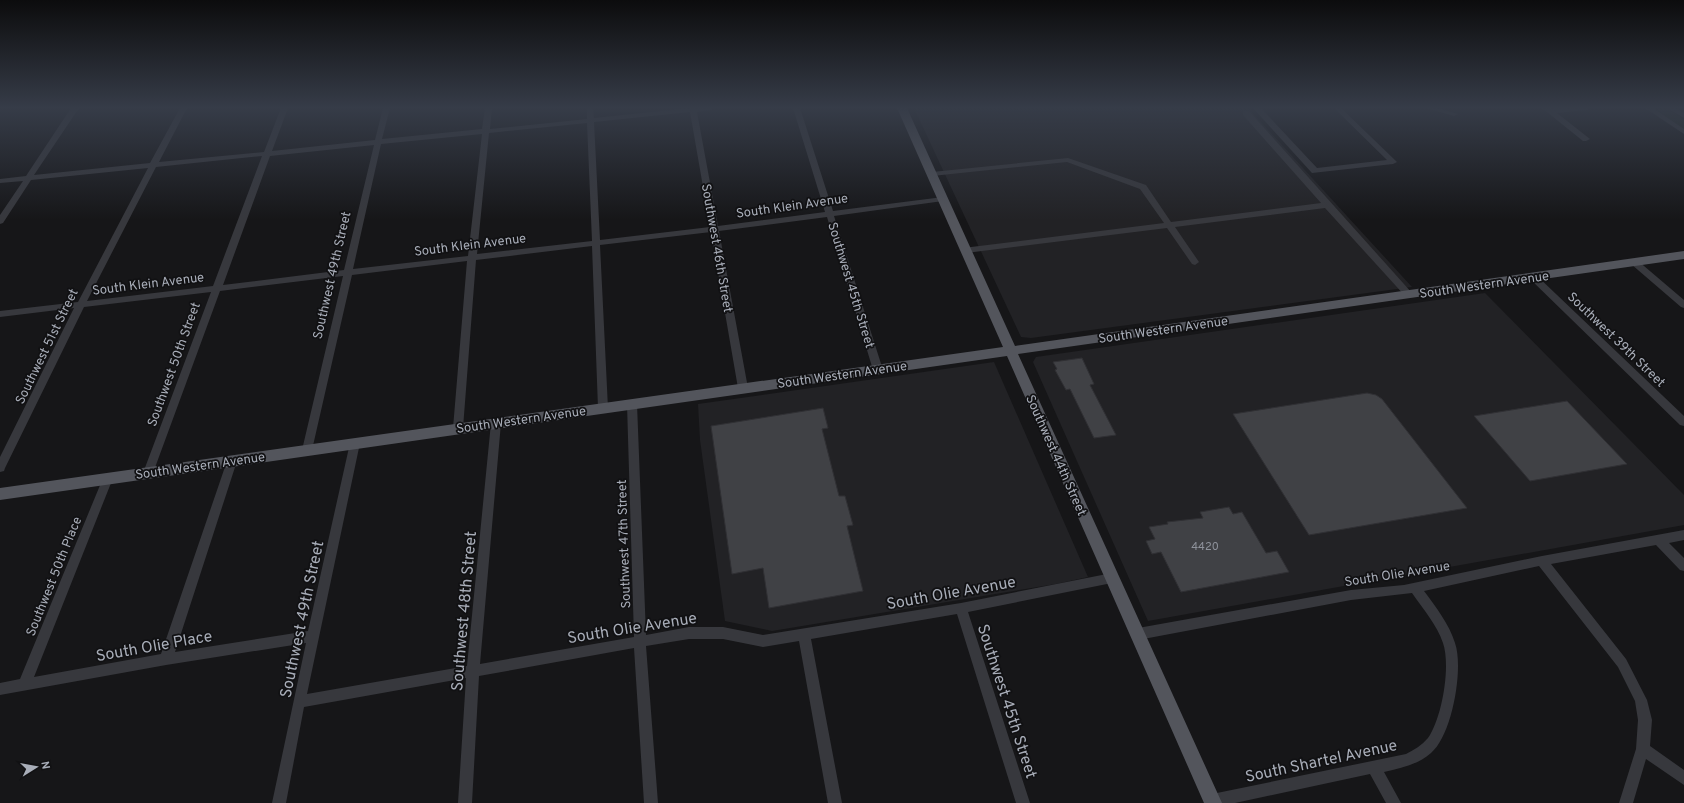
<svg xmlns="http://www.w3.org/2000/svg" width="1684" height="803" viewBox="0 0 1684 803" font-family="Overpass,sans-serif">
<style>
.built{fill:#222225}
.green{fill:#1e261f}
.building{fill:#404145;stroke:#303034}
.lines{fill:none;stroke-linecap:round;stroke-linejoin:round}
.minor{fill:#37383d;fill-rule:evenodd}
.major{fill:#53555c;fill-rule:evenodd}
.labels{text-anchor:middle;stroke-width:3.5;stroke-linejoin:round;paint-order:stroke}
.number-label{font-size:11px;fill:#8e929b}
.street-label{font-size:13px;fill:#a8adb8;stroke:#111113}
.near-street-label{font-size:16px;fill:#a8adb8;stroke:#111113}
</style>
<rect width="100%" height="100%" fill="#161618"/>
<path class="built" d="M914,108H1248L1412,287L1031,338L1021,337Z
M1485,293L1684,495V525L1148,621L1033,362L1036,357Z
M994,362L1088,577L1056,584L772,631L725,621L700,440L698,404Z"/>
<path class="green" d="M1662,108L1670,110L1684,119V130L1658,111V109Z"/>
<path class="building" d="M1082,358L1094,384L1090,385L1116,435L1094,438L1070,389L1066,390L1055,370L1057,369L1053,362Z
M1367,393L1376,395L1382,399L1467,508L1309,535L1233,414Z
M1567,401L1627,464L1530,481L1474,416Z
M823,408L828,428L822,429L839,496H845L853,525L847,526L863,591L769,608L763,568L732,574L711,426Z
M1229,507L1233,514L1242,512L1266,553L1277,551L1289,572L1181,592L1161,552L1152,554L1146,541L1155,539L1149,527L1168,524L1167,522L1203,518L1200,512Z"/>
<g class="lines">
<path class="minor" d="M71,108H79L34,175L150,163L180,108H187L159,162L264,152L281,108H288L272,151L375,140L383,108H390L382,139L482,129L485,108H492L490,129L587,119V108H593L594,118L690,108H714L711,110L697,112L718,226L825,212L793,108H800L833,211L943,197L947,199L943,201L834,216L883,370L878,373L873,370L827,217L719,231L748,388L746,391H740L738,388L711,232L600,245L608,408L607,411H599L598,408L592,246L476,260L463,428L462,431H454L453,428L467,261L352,275L312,450L311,453H303L302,450L343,276L220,291L153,473L152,476H144L143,473L211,292L84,307L5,468L4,471L0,472V457L74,308L0,317V311L78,302L148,168L31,180L3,223L0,224V215L23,181L0,183V179L26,176ZM690,112L710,227L600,240L594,122ZM587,123L592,241L477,254L489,133ZM482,134L468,256L353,269L381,144ZM374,145L344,270L223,285L270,156ZM262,156L213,286L87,301L156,167Z
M1253,108H1261L1317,168L1387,160L1334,108H1341L1397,162L1393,164L1312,173Z
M1426,108H1437L1458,114L1454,116Z
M1542,108H1590L1587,110L1557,113L1590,139L1586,141H1583Z
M1645,108H1653L1684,129V134Z
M1667,108H1675L1684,113V118Z
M1243,111H1249L1412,293L1413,295L1412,297H1406L1325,208L1175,227L1199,262L1195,265L1192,264L1167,228L966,253L962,250L963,248L1164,223L1140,189L1067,162L932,176L928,174L932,172L1068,158L1146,185L1171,222L1321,203L1243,115Z
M1634,259L1637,260L1684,300V308L1681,307L1631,264L1630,262Z
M1532,273L1535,274L1684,416V426L1680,425L1529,278L1528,276Z
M632,400L637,404L646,635L689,627H723L763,635L961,603L1112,573L1116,574L1118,578L1116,582L1112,583L968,612L1030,803H1016L957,614L811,639L842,803H828L799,641L763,647L723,639H689L646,646L658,803H644L634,648L479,676L472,803H458L466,678L304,707L286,803H272L306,643L166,665L0,695V683L20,679L103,478L104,475L108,474L112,475L113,478L34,677L161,654L227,461L228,458H236L237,461L175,652L308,631L350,443L351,440H359L360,443L307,694L467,666L491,423L492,420H500L501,423L480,664L634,637L627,404Z
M1684,530V540L1669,543L1684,558V571L1680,570L1656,545L1551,564L1626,659L1647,700L1652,720L1650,746L1684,770V785L1646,759L1633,803H1619L1636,749L1638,720L1635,701L1618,667L1539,566L1424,591C1436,607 1449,624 1455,643C1464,668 1452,736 1431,753C1417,765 1401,768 1384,772L1401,803H1386L1370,774L1235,803H1206L1205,801L1207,796L1212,794L1406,754C1414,750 1422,745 1428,738C1442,718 1451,666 1443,643C1437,625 1423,609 1412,593L1351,600L1138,640L1134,638L1132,634L1134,630L1138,628L1351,590L1404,585L1542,556Z"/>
<path class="major" d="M897,108H907L1015,346L1684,251V259L1018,354L1222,803H1204L1007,356L0,500V488L1003,347Z"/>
</g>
<linearGradient id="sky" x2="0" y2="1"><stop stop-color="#0c0c0d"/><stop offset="0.49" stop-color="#363c48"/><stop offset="1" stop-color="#363c48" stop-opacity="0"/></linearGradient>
<rect width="1684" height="220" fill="url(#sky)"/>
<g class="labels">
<g class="number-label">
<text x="1205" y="550">4420</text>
</g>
<g class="street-label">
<text transform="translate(792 205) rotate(-8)" y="5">South Klein Avenue</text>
<text transform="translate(470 244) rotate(-7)" y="5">South Klein Avenue</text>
<text transform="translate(718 248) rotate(80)" y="5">Southwest 46th Street</text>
<text transform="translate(331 275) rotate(-77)" y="5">Southwest 49th Street</text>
<text transform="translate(148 283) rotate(-7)" y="5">South Klein Avenue</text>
<text transform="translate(1484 284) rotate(-8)" y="5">South Western Avenue</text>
<text transform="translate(852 285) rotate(73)" y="5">Southwest 45th Street</text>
<text transform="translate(1163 329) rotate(-8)" y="5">South Western Avenue</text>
<text transform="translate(1617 339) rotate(44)" y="5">Southwest 39th Street</text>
<text transform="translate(46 346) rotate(-64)" y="5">Southwest 51st Street</text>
<text transform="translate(173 364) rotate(-70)" y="5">Southwest 50th Street</text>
<text transform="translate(842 374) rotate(-8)" y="5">South Western Avenue</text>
<text transform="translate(521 419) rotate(-8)" y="5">South Western Avenue</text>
<text transform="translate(1057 455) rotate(66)" y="5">Southwest 44th Street</text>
<text transform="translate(200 465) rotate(-8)" y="5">South Western Avenue</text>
<text transform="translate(623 544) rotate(-92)" y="5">Southwest 47th Street</text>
<text transform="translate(1397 573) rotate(-9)" y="5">South Olie Avenue</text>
<text transform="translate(53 576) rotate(-68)" y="5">Southwest 50th Place</text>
</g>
<g class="near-street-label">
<text transform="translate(951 592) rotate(-10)" y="6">South Olie Avenue</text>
<text transform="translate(463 611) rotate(-85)" y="6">Southwest 48th Street</text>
<text transform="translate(301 619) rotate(-78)" y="6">Southwest 49th Street</text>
<text transform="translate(632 627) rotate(-9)" y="6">South Olie Avenue</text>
<text transform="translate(154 645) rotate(-10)" y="6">South Olie Place</text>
<text transform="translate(1008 701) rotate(72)" y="6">Southwest 45th Street</text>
<text transform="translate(1321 760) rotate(-12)" y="6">South Shartel Avenue</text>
</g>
</g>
<g transform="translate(36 767) rotate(79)" stroke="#111113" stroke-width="3" paint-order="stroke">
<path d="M0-3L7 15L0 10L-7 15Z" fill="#a8adb8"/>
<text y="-6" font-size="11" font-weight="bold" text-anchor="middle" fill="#a8adb8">N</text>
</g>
</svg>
